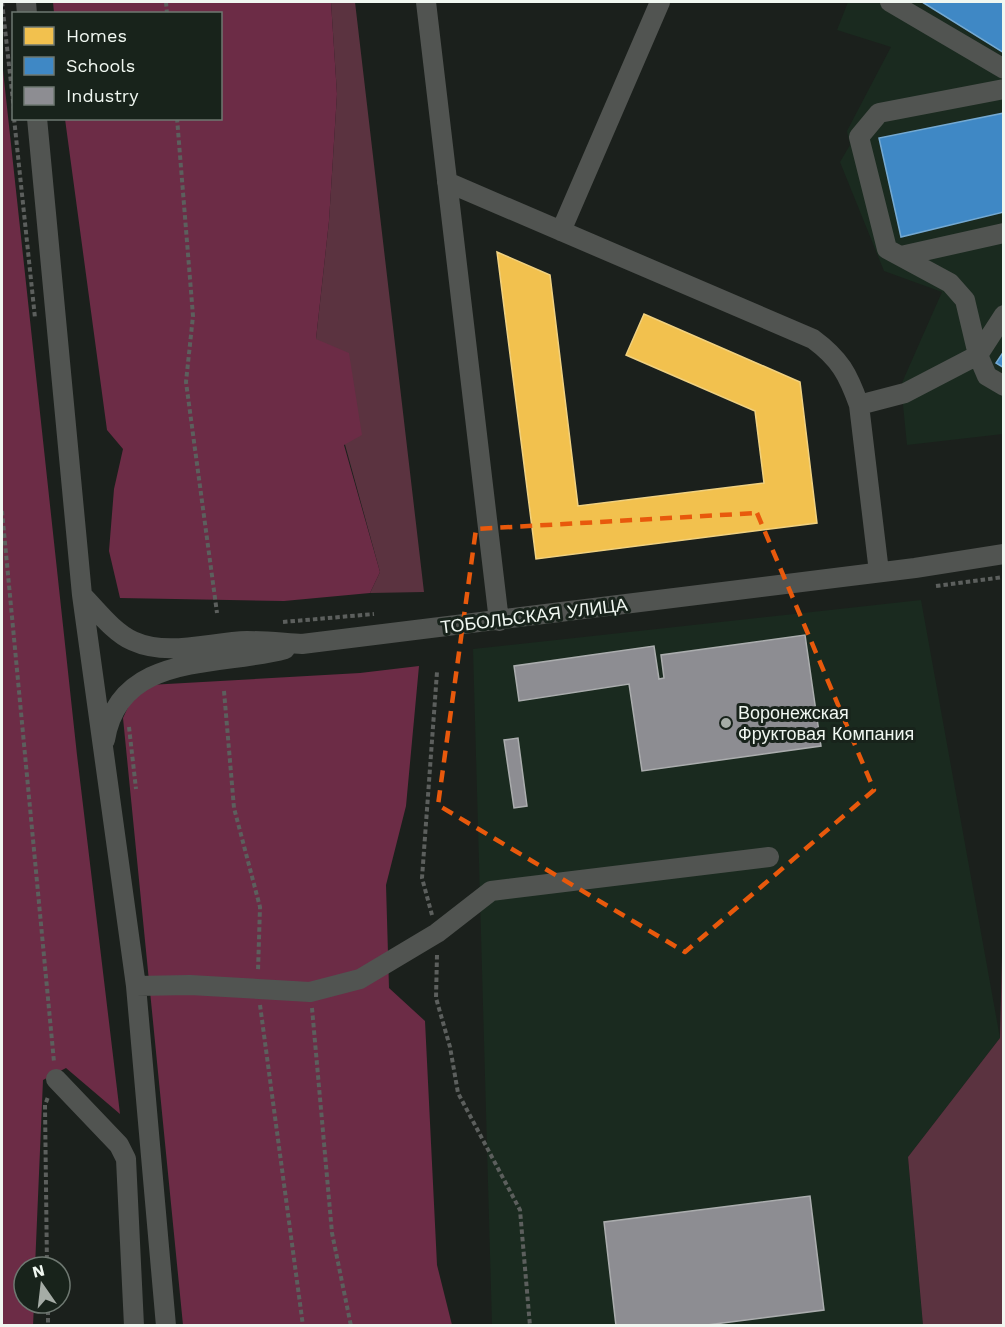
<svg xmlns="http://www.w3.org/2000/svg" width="1005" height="1327" viewBox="0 0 1005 1327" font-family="'Work Sans',sans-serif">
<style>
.built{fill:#1a2a1f}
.green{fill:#5b3340}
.forest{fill:#6c2c46}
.homes{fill:#f2c14e;stroke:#f1d17f;stroke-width:1.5}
.schools{fill:#3f88c5;stroke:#74a9d2;stroke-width:1.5}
.industry{fill:#8d8d92;stroke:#abadae;stroke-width:1.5}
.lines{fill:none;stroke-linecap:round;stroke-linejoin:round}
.path{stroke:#5c5f5d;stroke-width:4;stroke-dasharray:4.5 3;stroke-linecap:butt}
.minor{stroke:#515451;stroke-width:20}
.marked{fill:none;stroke:#e8590c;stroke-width:4.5;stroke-dasharray:12 8;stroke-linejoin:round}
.poi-dot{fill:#a5aca6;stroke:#18231b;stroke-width:2}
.labels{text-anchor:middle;stroke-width:6;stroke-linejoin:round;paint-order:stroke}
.street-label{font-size:18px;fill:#f0f7f1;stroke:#18231b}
.poi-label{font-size:18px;fill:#f0f7f1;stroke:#18231b;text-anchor:start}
</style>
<rect width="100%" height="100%" fill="#1b201c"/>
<path class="built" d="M848,2H1003V434L907,445L901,385L942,292L884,271L840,162L850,145L847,131L891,47L837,30Z
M921,600L1000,1038L908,1157L923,1325H492L473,649Z"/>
<path class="green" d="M331,2H355L424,592L370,593L380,572L316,339L329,221L337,94Z
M1003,913V1325H923L908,1157L1000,1038Z"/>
<path class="forest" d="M53,2H331L337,94L329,221L316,339L349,353L362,435L344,445L380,572L370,593L284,601L120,598L109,551L114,489L123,449L107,430L65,119L220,118V14L54,13Z
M2,61L77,755L120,1114L66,1068L43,1080L35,1267H24V1303H34L33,1326L2,1325Z
M419,666L406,806L386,885L389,988L425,1021L437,1265L452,1325H183L123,718L129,705L149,685L360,673Z"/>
<path class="homes" d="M497,252L550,275L578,506L764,483L755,411L626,355L644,314L800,382L817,523L536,559Z"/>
<path class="schools" d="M922,2H1004V53Z
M1004,113V212L901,237L879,138Z
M1004,351V368L996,363Z"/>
<path class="industry" d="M805,635L821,746L642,771L629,684L519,701L514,666L654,646L659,679L664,678L661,655Z
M518,738L527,806L514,808L504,740Z
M810,1196L824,1310L699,1326H616L604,1222Z"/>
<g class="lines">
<path class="path" d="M2,2L14,110
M166,2L167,14
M14,118L35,318
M177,118L193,316L186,382L217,613
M2,511L54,1062
M936,586L1004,577
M283,622L374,614
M224,691L234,808L260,907L258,971
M129,727L136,789
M432,915L422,878L437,672
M437,955L436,998L450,1047L458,1093L520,1210L530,1326
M260,1005L303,1326
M312,1008L332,1233L351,1326
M47,1267L45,1105L48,1097
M48,1303V1326"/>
<path class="minor" d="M26,2L27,14
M426,2L499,621
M890,2L1004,69
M1004,89L879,113L859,137L887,249L950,283L965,300L978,355L987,376L1004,386
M37,118L82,595L136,986L166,1326
M447,182L813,339C840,359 848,374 859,405L879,572
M561,231L660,2
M901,256L1004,233
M859,405L905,393L978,355L1004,315
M82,595C97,610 113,632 133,641C168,657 210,642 247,641C265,641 284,643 302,644L915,568L1004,554
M105,740C119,651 220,667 285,649
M136,986L190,985L310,992L360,979L437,933L491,891L769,857
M56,1079L119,1145L126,1159L134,1326"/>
</g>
<path class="marked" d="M757,513L874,790L685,952L438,805L476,529Z"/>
<circle class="poi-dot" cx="726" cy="723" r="6"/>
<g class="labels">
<g class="street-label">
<text transform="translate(534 616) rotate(-7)" y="6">ТОБОЛЬСКАЯ УЛИЦА</text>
</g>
<g class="poi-label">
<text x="738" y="719">Воронежская<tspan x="738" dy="21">Фруктовая Компания</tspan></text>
</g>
</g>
<rect width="1005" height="1327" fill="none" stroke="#f0f7f1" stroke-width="6"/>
<rect x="12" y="12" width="210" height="108" fill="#18231b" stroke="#6e7871" stroke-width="1.5"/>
<rect x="24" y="27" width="30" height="18" fill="#f2c14e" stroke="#6e7871" stroke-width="1.5"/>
<text x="66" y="42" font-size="18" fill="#f0f7f1">Homes</text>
<rect x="24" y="57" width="30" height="18" fill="#3f88c5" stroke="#6e7871" stroke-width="1.5"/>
<text x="66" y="72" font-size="18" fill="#f0f7f1">Schools</text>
<rect x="24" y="87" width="30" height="18" fill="#8d8d92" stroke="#6e7871" stroke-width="1.5"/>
<text x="66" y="102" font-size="18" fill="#f0f7f1">Industry</text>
<g transform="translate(42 1285) rotate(346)"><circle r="28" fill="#18231b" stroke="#6e7871" stroke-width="1.5"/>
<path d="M0-4.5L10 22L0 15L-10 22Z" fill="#a5aca6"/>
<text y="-9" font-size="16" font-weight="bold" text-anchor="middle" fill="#f0f7f1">N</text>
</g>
</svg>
